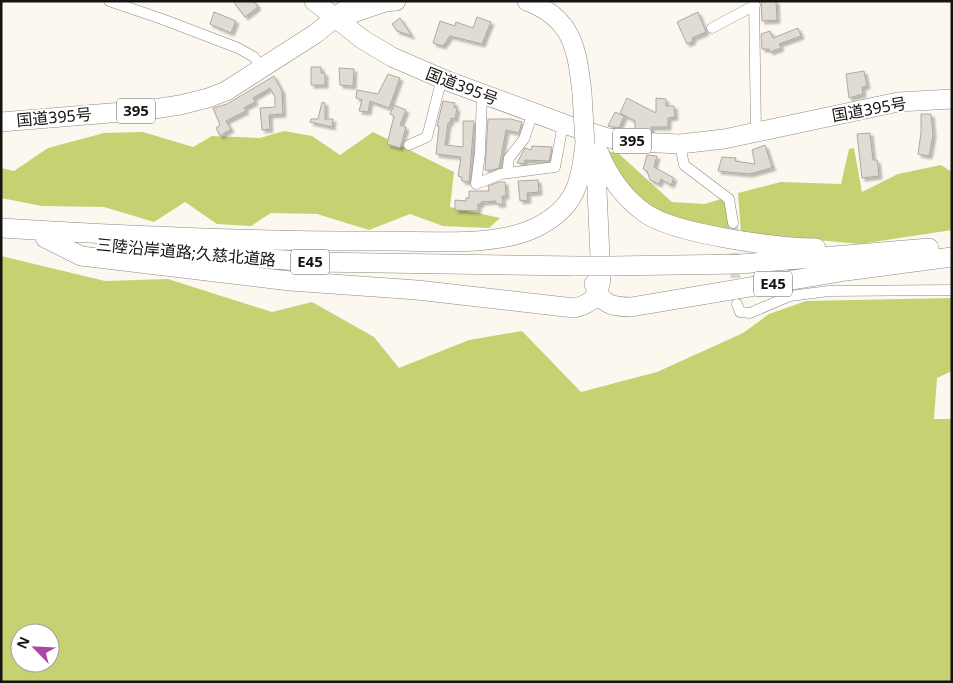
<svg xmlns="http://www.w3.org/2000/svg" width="953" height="683" viewBox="0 0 953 683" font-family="'Noto Sans','Noto Sans JP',sans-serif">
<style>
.forest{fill:#c6d171;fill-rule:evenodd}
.building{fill:#e0dcd4;stroke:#ada8a1;filter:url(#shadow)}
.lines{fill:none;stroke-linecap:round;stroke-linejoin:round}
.street-tunnel{stroke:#d9d6cf;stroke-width:10;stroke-dasharray:10 5;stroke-linecap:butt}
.street-casing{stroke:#8d8983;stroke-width:11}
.highway-casing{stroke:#8d8983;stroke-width:20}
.street{stroke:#fff;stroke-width:10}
.highway{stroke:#fff;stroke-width:19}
.highway-bridge-casing{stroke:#8d8983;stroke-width:20;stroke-linecap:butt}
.highway-bridge{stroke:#fff;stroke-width:19}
.labels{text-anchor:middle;stroke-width:4;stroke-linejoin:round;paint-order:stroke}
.shield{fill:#fff;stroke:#5b5a58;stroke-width:1}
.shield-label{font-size:15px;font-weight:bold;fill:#151411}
.street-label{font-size:16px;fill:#151411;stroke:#fff}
</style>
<defs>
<filter id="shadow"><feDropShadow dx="3" dy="3" stdDeviation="1" flood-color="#0004"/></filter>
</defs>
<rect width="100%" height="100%" fill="#fcf8f0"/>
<path class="forest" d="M284,131L312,136L340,155L373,132L454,172L450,207L500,218L489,228L443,226L410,214L369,230L317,214L271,213L251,226L217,224L185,202L154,222L104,207L42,206L1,198V168L14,171L48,148L104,133L143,132L193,147L212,136L260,138Z
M854,148L862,192L898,174L941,165L952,172V230L860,244L741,233L738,193L781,182L841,184L849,149Z
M606,151L618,153L672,202L705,204L724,198L730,231L660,214L625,189Z
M1,256L105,281L168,279L272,312L312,302L374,337L399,368L469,340L522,331L581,392L657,372L743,333L769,314L806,301L952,298V371L937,378L934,419H952V682H1ZM20,633H50V663H20Z"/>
<path class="building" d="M233,1H254L258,7L245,17Z
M761,1H776L777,20L762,21Z
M214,12L236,21L231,33L210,24Z
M698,12L706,32L692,38L693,41L687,44L677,22Z
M477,17L491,22L482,44L450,36L443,46L433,43L440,21L455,26L456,22L473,28Z
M400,18L412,36L397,31L392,24Z
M798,28L801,36L779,44L781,48L770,52L769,49H762L761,34L770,31L773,38Z
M311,67H321V73H325V85H311Z
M339,68L354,69L353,86L340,85Z
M864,71L867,86L862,87L863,94L849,98L846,74Z
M388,74L400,78L389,108L370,101L368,112L359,111L362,100L356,98L357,90L378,94Z
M274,76L282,91L283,114L269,115L270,129L262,130L260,108L275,107V97L270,88L253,98L255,102L244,108L246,111L226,121L231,129L220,136L216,128L220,125L213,108L227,104Z
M627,98L656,113V98L666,99V106H674L675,117L668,118V127H651V131L635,130V121L620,113Z
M443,101L455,103L454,107L457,108L455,119L451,118L450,123H448L445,145L463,147V121H474L469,182L462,181V177L458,176L461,157L436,154L439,126H437Z
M322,102L325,103V119H333L332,127L310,122L311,119H318Z
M394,105L406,110L400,125L406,127L400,148L387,144L394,116L390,114Z
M615,112L624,116L619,128L608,126Z
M921,114H931L933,135L929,156L918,154L921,133Z
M488,119H511L522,122L519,133L506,130L499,168L492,170H485Z
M870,133L873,160H877L879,176L862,178L857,134Z
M765,145L772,167H774L750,174L718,171L722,157L736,158L735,161L755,164L752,150Z
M532,146L552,147L549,161L525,160L524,164L517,163L525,148L531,150Z
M647,155L657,156L654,167L674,178L671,185L661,179L659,184L650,180L647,171L643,169Z
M538,180L539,192L527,193L528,200L520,201L518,181Z
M499,182H505L506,196H502L503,204H496V201L481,202V204H478V211L455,210V200L466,201V198H469V191H489L488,186Z"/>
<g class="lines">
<path class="street-tunnel" d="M733,223L736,293"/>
<g class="street-casing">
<path id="street" d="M109,1L162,19L238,48L254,57L262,68
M754,1L756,131
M712,28L755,5
M482,94L480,153L476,184L501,174L555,167L563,124
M680,144L684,165L729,199L733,223
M409,145L427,137L442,78
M507,173L509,158L524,139L533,113
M737,304L740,312L750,313L790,296L829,291L952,290"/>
</g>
<g class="highway-casing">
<path id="highway" d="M314,1L362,39L392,57L445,80L567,125L608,138L637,142L680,144L724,139L898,102L952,99
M527,1C573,18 577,49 582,93
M344,16L385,2L396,1
M1,122L147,110L180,105L208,98L226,91L315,34L356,1
M599,153C610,178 623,197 645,213C674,234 778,248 816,248
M1,228C131,236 261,242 391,241C435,241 497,247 537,227C576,207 580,184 585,144
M45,238L81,256L290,281L417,290L574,308C592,304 597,297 601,280L595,145
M119,248L313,262L576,266
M611,266L740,264L929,248
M594,284C601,304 611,307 631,307L846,271L952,257"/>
</g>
<use href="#street" class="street"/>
<use href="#highway" class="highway"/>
<g class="highway-bridge-casing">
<path id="highway-bridge" d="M582,93L585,144
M576,266H611"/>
</g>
<use href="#highway-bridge" class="highway-bridge"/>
</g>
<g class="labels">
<g class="shield">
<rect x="117" y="98.5" width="38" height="25" rx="4"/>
<rect x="613" y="128.5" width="38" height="25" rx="4"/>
<rect x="291" y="249.5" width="38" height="25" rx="4"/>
<rect x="754" y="271.5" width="38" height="25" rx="4"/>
</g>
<g class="shield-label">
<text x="136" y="116">395</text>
<text x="632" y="146">395</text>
<text x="310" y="267">E45</text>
<text x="773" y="289">E45</text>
</g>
<g class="street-label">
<text transform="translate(462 86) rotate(21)" y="6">国道395号</text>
<text transform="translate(869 109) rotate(-10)" y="6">国道395号</text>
<text transform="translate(54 117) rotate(-5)" y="6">国道395号</text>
<text transform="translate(186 252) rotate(5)" y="6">三陸沿岸道路;久慈北道路</text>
</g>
</g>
<rect width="953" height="683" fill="none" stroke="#151411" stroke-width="5"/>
<g transform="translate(35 648) rotate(294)"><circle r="24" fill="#ffffff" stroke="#a1a1a0"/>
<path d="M0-4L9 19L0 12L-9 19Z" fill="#ad46aa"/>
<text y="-8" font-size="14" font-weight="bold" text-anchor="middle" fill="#151411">N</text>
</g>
</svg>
